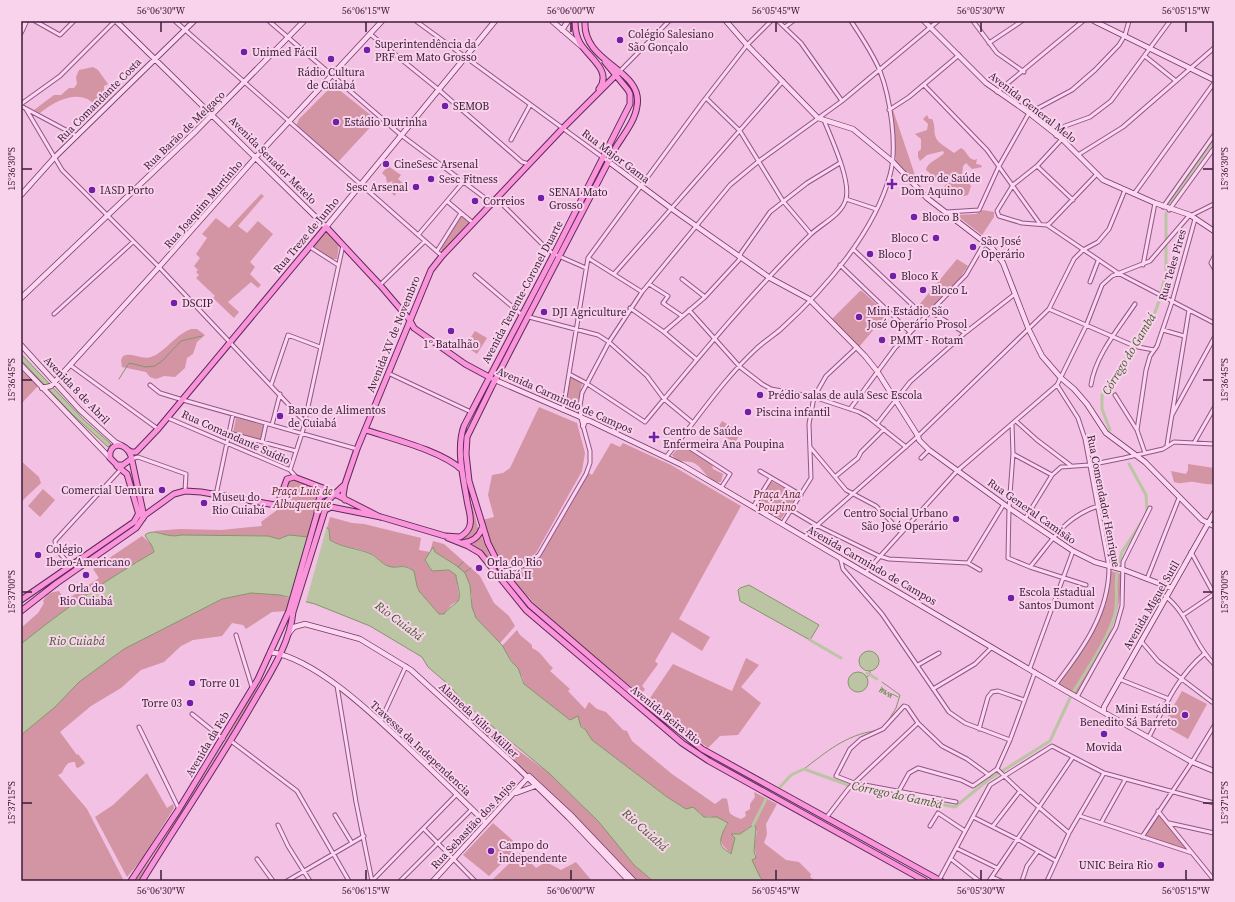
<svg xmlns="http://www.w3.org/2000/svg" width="1235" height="902" viewBox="0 0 1235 902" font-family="'Source Serif 4',serif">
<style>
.green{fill:#d394a4}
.water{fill:#bbc5a4;stroke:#85956a}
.pier{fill:#f3c1e3}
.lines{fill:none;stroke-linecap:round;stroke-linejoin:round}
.stream{stroke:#85956a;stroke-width:1}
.canal{stroke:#bbc5a4;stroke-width:3}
.street-casing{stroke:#8f5687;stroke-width:5}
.secondary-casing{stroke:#71396a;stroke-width:6}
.primary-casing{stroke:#5d2b58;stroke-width:7}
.street{stroke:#fdd6f0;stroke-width:3}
.secondary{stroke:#fdd6f0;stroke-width:4.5}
.primary{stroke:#fb95db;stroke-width:5}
.ticks{fill:none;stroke:#3d1c3a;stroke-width:1.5}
.poi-dot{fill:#711fa6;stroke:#f9d2ec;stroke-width:1.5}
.labels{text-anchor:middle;stroke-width:4;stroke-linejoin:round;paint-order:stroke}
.poi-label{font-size:11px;fill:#3d1c3a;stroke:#f9d2ec;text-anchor:start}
.street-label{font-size:11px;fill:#3d1c3a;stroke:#f9d2ec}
.park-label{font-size:11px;font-style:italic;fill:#5c2028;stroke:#f9d2ec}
.water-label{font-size:12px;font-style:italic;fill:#415f2a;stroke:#f9d2ec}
.neatline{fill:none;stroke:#3d1c3a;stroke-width:1.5}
.ticks-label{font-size:10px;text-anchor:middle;fill:#3d1c3a}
</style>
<rect width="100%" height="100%" fill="#f3c1e3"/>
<path class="green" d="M93,67L98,70L108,84L104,86V92L108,97L101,101L97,107C81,87 56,100 40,113L34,110L54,95H61L69,88H74L77,84L76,77L79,70Z
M333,85L377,120L338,162L296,126L299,119Z
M893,110L918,184L896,162L891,111Z
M927,115L929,119H932C936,126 933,131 936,138C938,143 949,149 954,153L961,148C967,151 967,158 974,160L977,159L976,164L981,165L982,167L972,169L966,163L963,166L962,175L971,186L968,195C957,198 950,198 943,188L949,181L948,178L942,177L934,181L930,173L926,170C927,162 939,159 944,153L943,151L927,155L920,161L918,157V152L921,149V139L915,134L927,130L928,124L923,119Z
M388,166L401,175L398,179L404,184L402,188L398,185L393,190L396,193L395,196L388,190L393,181L387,183L386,177L382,173Z
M261,194L264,196L238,226L247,233L258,221L273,234L250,262L255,267L250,274L261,285L258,288L251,282L228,302L239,312L234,318L213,298L215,296L196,278L199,275L196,272L198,270L194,266L200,258L196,254L207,238L202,234L216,218L229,228Z
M983,210L994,212V217L982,235L956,215L976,214Z
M461,217H463L469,222L442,252L441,249L442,246Z
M325,232H327L339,244L337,259H331L313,246Z
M957,259L968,266L958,281L927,312L919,309V305Z
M860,291H862L887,314L859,347L832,319Z
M191,329H197L205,335L197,342L193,354L187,358L185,368L175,377L164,376L156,379L150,377L146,372L122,367L121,360L123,356C132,352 142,360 151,357C164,353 175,335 191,329Z
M475,331L487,338L477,354L465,346Z
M21,370L38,386L21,404Z
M570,376L582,384L578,402V416L564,410Z
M539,407L577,423L585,453L582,471L536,553L522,564L509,567L500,561L497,557L482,520L494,517L488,495L492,475L503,473L510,468Z
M236,418L263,425L264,427L261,440L233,433Z
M722,421L741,432L735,443L716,431Z
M611,443L620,447L623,443L671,465L741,506L679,619L710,637L702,651L672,632L655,661L658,664L642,686L645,689L641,695L543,613L508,575L528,566L536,561L543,553L589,473L592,475Z
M681,445L712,465L713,469L723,474L721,482C707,484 704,465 691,462C684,461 677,462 672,455Z
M21,461L39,477L41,483L21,502Z
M1188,464L1214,468V484C1206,485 1202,483 1194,482C1187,481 1182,485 1174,482L1171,471L1186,474L1188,470Z
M293,479L324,492L320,495L308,537L289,535L279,539L268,536L181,535L171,537L153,531L180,529L221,530L262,526L261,522L281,507L290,480Z
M771,481L797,495L781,519L757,504Z
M43,489L55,500L40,517L28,506Z
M471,504H472L478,528L495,568L483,553L459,540C475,533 473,519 471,504Z
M330,517L352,523L364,524L421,538L419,550L430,552L433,541L444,544L480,576L494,603L509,616L515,626L500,643L476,618L472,607V596L468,581L454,564L435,552L433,547L425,560L430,569L439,571L449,570L456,575L459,597L458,601L451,605L444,614H439L419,591L411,569C401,563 399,568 390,567C383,566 378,557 372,554C359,547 342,548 330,540L329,529L327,528Z
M142,536L151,544L154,552C107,579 63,610 21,644V628L38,613L44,603L43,601C47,594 51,592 59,591L65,601L99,578L93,569Z
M1111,571L1121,574C1122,623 1100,655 1076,695L1059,684C1083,650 1109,614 1111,571Z
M251,593L280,595L290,599L287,611L272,612L246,629L243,625L232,623L222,636L193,640L181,646L164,662L141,670L121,688L91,706L60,732L77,755L78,754L85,763L78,768L76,767L75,762C67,761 65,767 62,773L58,775L87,809L124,881H21V735L55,707L79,682L124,649L222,599Z
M517,630L520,635L532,645V648C543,653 544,660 553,668L550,671L570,689L568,691L585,709L589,702L597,709L606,712L623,730L627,731L632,741L672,774L715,804L723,798L727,799C731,813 725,813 741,819L746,816L745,812L750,809V804L755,797L754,792L777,804L766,824L767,834L764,843L786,860L799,862L811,874L810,877L816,881H764L760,877L752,860L756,855L754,846L757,831L749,827L740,835L731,834L735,838L732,854C719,844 717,838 728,824L710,816L704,817L699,812L686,809L667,797L592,740L585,729L574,719L570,720L524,684L523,678L502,646Z
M273,655L250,703L152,860L138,881H135L151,859L221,748L262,678Z
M746,658L759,665L741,687L761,703L738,735L720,736L708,748L648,701L673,664L732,691Z
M1182,691L1207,704L1188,739L1163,725Z
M477,717L493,732L549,773L599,822L634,865L653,881H636L591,833L472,723Z
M147,773L167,808L173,804L174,808L142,859L127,877L95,817L113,805Z
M1159,814L1160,816L1188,851L1145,836Z
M493,823L519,846L489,876L463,855Z
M520,853L536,868L546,862L561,870L576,862L592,881H491Z"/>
<path class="water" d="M21,354L85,421L111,444L108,447L71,413L21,360Z
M325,527L329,529L330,540C342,548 358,548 371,554C377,557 382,564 388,566C398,570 401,562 414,571L417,586L419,591L439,614H444C449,607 455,605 458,601C462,596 456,581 456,575L449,570L432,571L425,560L433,547L435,552L457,566L465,573L470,585L472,607L476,618L502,645L511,661L518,668L524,684L570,720L578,716L581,727L585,729L592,740L667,797L686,809L693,807L704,817H717L728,823C724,829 717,842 723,848C725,850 729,852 731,854L735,838L731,834H740L753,825L756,827L754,851L756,858L752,860L760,877L764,881H653L634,865L599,822L549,773L464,703L449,685L428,667L422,657L370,626L315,604L280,595L251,593L222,599L124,649L79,682L55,707L21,735V644C63,610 107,579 154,552C153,545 147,540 145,535C155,527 165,539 181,535L268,536L279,539L289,535L308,537Z
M749,585L819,625L810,640L740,601L738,590L740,588Z
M859 661a10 10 0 1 1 20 0a10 10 0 1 1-20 0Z
M848 682a10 10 0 1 1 20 0a10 10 0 1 1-20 0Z"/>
<path class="pier" d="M325,525L327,526L305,605L290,601L309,534L315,528Z"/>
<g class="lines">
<path class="stream" d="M119,379L129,363L146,367L155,366L163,360L181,341L202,336
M458,567L463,562
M465,572L471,568
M866,677L870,675V671
M882,682L900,695L896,708L887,723
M882,687L879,692L883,688L881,693L884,689V694L886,690L885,695L889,692L888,697L891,693L890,698L892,694L898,697
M804,769C826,752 846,735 874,731"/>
<path class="canal" d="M1168,205L1214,140
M1161,293L1166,272V213
M1110,430L1102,409V395L1153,318L1159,301
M1129,464L1146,495L1147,511
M1118,566L1122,552L1141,523
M810,640L841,658
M867,673L877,679
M1074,691C1088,668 1108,639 1115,614C1118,600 1115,587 1117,573
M780,787L791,775L804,769L859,789L955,807L988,780L1050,741L1070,698
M753,825L766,799"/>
<g class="street-casing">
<path id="street" d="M35,21L60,35L74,21
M175,21L442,256
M269,21L401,135L485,198L494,200
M416,21L609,162
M778,21L801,43L842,101
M973,21L997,53L1024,72
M785,27L793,21
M370,34L439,90L522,162L529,164
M989,43L1022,21
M1146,57L1176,81
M620,71L669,21
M924,85L987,150L1040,224
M997,92L1083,21
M706,98L740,131L783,201L811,234
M21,104L60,76L115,21
M21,106L77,136
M26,109L62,170L159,267L305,422
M889,110L909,97L959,55
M1056,136L1065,126L1090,117L1111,101L1170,21
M1062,139L1037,166L1013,185L997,211L999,216L1022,223L1047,225L1118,273L1214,323
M511,140L530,105
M1078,155L1123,127L1214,48
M1037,166L1073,200
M1134,194L1214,83
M496,198L547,249L554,254L586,268
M846,199L876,209
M448,202L473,223
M1163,207L1214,135
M1169,210L1214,148
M947,212L979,210L999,166L1029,113L1072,90L1095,70L1119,45L1125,35L1129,21
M1047,225L1050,223L1096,175
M418,235L464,181
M310,247L338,265
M853,249L925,317
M437,251L461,213
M1214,257L1211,263L1214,268
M588,258L642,292
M840,265L910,332
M1143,265L1155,203
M614,274L783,81
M475,275L522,315
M682,279L705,297
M1090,282L1098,261
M649,284L668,296L663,303L682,316
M380,285L425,241
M630,308L664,332L696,359
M1049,309L1132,345
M689,310L740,367L762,384L771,389L814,397L859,412L868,417L906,447
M931,312L965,333
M54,314L133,242
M529,317L598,335L609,342L647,376L664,399L693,423
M1163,330L1184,336
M664,332L705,297L739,260L741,253L770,212L807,183L840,163
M1138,347L1154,350
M70,365L158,429
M388,373L471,412
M569,374L586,383L645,422C698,358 751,293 810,235C821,224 842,215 846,199C851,180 831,138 824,120
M150,385L160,393L183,400L357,449
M271,385L288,335L320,347
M1091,385C1095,356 1119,328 1135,304
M1115,395L1137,430
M850,409L895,348L966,275L985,242
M563,410L588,258L702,103L747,45L771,21
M297,413H304L307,410
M1172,415L1214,338
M168,418L290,470L296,477
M1016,421L1037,440L1070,465
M877,424L910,382L965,333L1015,294
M1012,424L1013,454L1009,508L1008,558L1030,567L1086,585
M272,425L280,394
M229,433L296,451
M679,441L730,474L721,488
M262,442L266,424
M1194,443L1214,408
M1167,445L1189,310
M810,447L846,490L876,506L901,532
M1145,453L1137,430L1146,370L1150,356L1157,346L1172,302L1195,219
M1013,454L1052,475L1061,467L1089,465L1124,458L1163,449L1174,442L1214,444
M666,457C696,421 721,382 755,350C763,342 773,336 781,329C825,289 874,233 890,175C898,147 890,97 880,71C873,54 861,36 851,21
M921,458L929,450
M131,459L138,457L186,474L185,491
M290,470L303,430L343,245
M760,471L801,495
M836,476L858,458L861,452L884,429
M216,495L233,414
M753,507L771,478
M791,510L816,525L879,556L889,559L968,563L980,570
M1025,519L1052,475
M782,524L811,478L809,424L814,397L826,376L857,347
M804,537L918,436L1049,309L1074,259L1083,250L1098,242L1109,229L1125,190
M1191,552L1214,594
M840,557L843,569L882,614L949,712L965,723L1010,740
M968,563L1004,504
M71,566L56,549L55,541L122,468
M1030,567C1052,541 1064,517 1098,506
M502,571C518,569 527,565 539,555L586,474L590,463V451L581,418L580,406L582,393L609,342L642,292L730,185L759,161L842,101L938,21
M866,572L957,471L1057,385L1086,326L1102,285L1112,276L1150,261L1188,217L1214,204
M1147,579L1179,498
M1165,596C1189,614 1193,644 1214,664
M1183,615L1214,594
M236,635L252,687
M1141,641L1158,661L1212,702
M918,665L939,653
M1030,668L1073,551
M1119,679L1169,699
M1056,684C1083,649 1109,613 1109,567L1085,439L1078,418L1057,385
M337,686L356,802L372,881
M933,689L975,664L992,647
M1077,697L1116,627L1122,606L1123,562L1150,508
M192,714L223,739
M381,720L406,666
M139,727L179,809
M979,729L988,697L992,692L998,691L1024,700
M1149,737C1165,706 1177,677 1204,654
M231,741L297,791L349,881
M997,769L1020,791L1069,833
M899,791L909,773L918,768L961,780L973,786L997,769L1010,740L1035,672
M956,802L854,783L836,776L850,749L861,739L883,729L904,706L907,707L918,723L942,746L967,759L989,775
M1158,811L1214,880
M335,815L352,843
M1080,816L1192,853
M973,817L1017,839L1056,861
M826,818L849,788L918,723
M1101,823L1125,780
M1169,823L1214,833
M278,825L288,846L310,881
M930,826L938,813L965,831
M993,826L1020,791
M424,829L475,881
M1142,837L1192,762L1214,726
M956,848L997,868
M257,859L273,881
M951,859L979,881
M992,877L1001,881
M939,880L990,785L1052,746L1104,773L1214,803
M287,881L364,836
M372,881L457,794
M400,881L472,809
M989,881L1073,757
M1022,881L1027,866L1038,851
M1047,881L1069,833L1104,773"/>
</g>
<g class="secondary-casing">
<path id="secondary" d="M116,21L326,227L495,21
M552,21L581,46
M726,21L747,45L818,118L853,129L893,162L927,198L992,248L1003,263L1029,330L1042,356L1061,378L1074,389L1087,404L1106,433L1145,462L1202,520L1214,526
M924,21L986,83L1029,113L1062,139L1103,180L1155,203L1190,215L1214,231
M1094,21L1214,80
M562,30L568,21
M21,32L26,21
M609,162L672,209L770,278L809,299L865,356L877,371L918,436L919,440L929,450L1009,508L1073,551L1095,562L1124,570L1171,588
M21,195L55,157L194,21
M21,298L196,131L304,21
M21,345L80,410L115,442L121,445
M21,365L110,458
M495,380L592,422L682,465L1066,691L1192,762L1214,771
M42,388L51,386L159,267L256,157L382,21
M583,426L585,421H589
M289,633L294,627L305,624L342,634L360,639L411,670L516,766L569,818L629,881
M270,652C319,659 383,724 418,757C441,779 464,801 486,823
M1104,712V707L1214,513
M516,793L535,786
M433,881L529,776L572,816L634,881"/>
</g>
<g class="primary-casing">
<path id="primary" d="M575,21C575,29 576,36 580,43C588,57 613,71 599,89
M585,21C582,64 644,69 637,106C635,121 624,134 616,147L492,386L467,437L466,454L469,481L488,543L502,571L530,605L636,696L702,749L941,881
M366,430C393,439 442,451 462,470
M128,450L131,452H136L158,429L326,227L380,285L409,319L414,328L465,364L491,378
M131,459L123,465H117L110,458C108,442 126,441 131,456L143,512V518
M117,466L127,474L139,515
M345,500L343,495L345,484L357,449L431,270L442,256L563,128L617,74
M317,513L318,503L320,497L332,492
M448,538L468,546L480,553L526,610L682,743L709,761L925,881
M462,543C472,542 479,537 482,528
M21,600L134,522L139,513
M21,611L57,583L136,528L145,515L174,494L185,491L201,492L275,505L279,501L287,479L294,477L323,488L380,517
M131,881L179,809L258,679L289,611L317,514L321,507L343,486
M142,881C179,821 218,764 253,703C269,675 290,644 293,612L325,510L331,507L381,517L445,536L460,537C465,534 469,531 470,525C472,517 468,508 467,500C463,477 456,448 464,426L554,254L630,104V94L628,90L605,62"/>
</g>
<use href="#street" class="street"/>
<use href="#secondary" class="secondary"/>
<use href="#primary" class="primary"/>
</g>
<path class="ticks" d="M161,22V32M366,22V32M571,22V32M776,22V32M981,22V32M1186,22V32M22,169H32M1203,169H1213M22,380H32M1203,380H1213M22,592H32M1203,592H1213M22,803H32M1203,803H1213M161,870V880M366,870V880M571,870V880M776,870V880M981,870V880M1186,870V880"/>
<g class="poi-dot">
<circle cx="620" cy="40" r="4"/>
<circle cx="367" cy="50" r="4"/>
<circle cx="244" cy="52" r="4"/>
<circle cx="331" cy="59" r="4"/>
<circle cx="445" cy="106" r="4"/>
<circle cx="336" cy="122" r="4"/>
<circle cx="386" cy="164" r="4"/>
<circle cx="431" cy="179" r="4"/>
<path d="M890 178h4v4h4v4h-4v4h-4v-4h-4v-4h4z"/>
<circle cx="416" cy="187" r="4"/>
<circle cx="92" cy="190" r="4"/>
<circle cx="541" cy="198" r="4"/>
<circle cx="475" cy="201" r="4"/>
<circle cx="914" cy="217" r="4"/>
<circle cx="936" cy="238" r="4"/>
<circle cx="973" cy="247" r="4"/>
<circle cx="870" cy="254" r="4"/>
<circle cx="893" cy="276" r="4"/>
<circle cx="923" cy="290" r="4"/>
<circle cx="174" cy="303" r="4"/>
<circle cx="544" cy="312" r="4"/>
<circle cx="859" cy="317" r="4"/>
<circle cx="451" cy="331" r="4"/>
<circle cx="882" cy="340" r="4"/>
<circle cx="760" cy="395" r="4"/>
<circle cx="748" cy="412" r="4"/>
<circle cx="280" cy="416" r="4"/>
<path d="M652 431h4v4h4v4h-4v4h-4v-4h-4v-4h4z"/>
<circle cx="162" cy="490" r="4"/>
<circle cx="204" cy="503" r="4"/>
<circle cx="956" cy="519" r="4"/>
<circle cx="38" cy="555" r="4"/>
<circle cx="479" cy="568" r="4"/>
<circle cx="86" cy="575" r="4"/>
<circle cx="1011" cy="598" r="4"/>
<circle cx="192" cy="683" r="4"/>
<circle cx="190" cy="703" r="4"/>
<circle cx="1185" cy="715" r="4"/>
<circle cx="1104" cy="734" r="4"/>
<circle cx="491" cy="851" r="4"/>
<circle cx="1161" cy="865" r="4"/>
</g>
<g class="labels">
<g class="poi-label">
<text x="628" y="38">Colégio Salesiano<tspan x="628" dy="13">São Gonçalo</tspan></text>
<text x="375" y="48">Superintendência da<tspan x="375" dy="13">PRF em Mato Grosso</tspan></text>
<text x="252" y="56">Unimed Fácil</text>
<text x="331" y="76" text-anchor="middle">Rádio Cultura<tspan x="331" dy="13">de Cuiabá</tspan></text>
<text x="453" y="110">SEMOB</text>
<text x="344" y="126">Estádio Dutrinha</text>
<text x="394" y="168">CineSesc Arsenal</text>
<text x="901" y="182">Centro de Saúde<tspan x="901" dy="13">Dom Aquino</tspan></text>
<text x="439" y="183">Sesc Fitness</text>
<text x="408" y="191" text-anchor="end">Sesc Arsenal</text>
<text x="100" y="194">IASD Porto</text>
<text x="549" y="196">SENAI Mato<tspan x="549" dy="13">Grosso</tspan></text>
<text x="483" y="205">Correios</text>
<text x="922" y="221">Bloco B</text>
<text x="928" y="242" text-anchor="end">Bloco C</text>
<text x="981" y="245">São José<tspan x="981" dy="13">Operário</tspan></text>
<text x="878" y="258">Bloco J</text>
<text x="901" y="280">Bloco K</text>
<text x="931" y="294">Bloco L</text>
<text x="182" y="307">DSCIP</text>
<text x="867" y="315">Mini Estádio São<tspan x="867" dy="13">José Operário Prosol</tspan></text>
<text x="552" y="316">DJI Agriculture</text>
<text x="890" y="344">PMMT - Rotam</text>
<text x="451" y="348" text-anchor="middle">1º Batalhão</text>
<text x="768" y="399">Prédio salas de aula Sesc Escola</text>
<text x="288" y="414">Banco de Alimentos<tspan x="288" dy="13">de Cuiabá</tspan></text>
<text x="756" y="416">Piscina infantil</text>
<text x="663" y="435">Centro de Saúde<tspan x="663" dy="13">Enfermeira Ana Poupina</tspan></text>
<text x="154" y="494" text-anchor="end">Comercial Uemura</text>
<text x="212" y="501">Museu do<tspan x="212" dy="13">Rio Cuiabá</tspan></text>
<text x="948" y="517" text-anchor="end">Centro Social Urbano<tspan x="948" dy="13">São José Operário</tspan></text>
<text x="46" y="553">Colégio<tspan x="46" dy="13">Ibero-Americano</tspan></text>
<text x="487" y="566">Orla do Rio<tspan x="487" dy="13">Cuiabá II</tspan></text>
<text x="86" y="592" text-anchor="middle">Orla do<tspan x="86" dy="13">Rio Cuiabá</tspan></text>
<text x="1019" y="596">Escola Estadual<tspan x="1019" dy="13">Santos Dumont</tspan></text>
<text x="200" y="687">Torre 01</text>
<text x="182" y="707" text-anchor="end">Torre 03</text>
<text x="1177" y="713" text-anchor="end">Mini Estádio<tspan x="1177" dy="13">Benedito Sá Barreto</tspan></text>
<text x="1104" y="751" text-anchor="middle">Movida</text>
<text x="499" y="849">Campo do<tspan x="499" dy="13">independente</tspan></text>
<text x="1153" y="869" text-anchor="end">UNIC Beira Rio</text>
</g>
<g class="street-label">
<text transform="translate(99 100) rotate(-45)" y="4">Rua Comandante Costa</text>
<text transform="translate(1033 107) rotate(38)" y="4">Avenida General Melo</text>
<text transform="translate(184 130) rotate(-44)" y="4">Rua Barão de Melgaço</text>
<text transform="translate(616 156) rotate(37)" y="4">Rua Major Gama</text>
<text transform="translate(273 160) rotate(45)" y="4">Avenida Senador Metelo</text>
<text transform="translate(203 204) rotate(-49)" y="4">Rua Joaquim Murtinho</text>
<text transform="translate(306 235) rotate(-50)" y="4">Rua Treze de Junho</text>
<text transform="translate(1172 265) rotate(-74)" y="4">Rua Teles Pires</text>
<text transform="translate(522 292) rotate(-62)" y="4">Avenida Tenente-Coronel Duarte</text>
<text transform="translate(393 334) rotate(-68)" y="4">Avenida XV de Novembro</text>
<text transform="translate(77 390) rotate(46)" y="4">Avenida 8 de Abril</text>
<text transform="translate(565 400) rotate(24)" y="4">Avenida Carmindo de Campos</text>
<text transform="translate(236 437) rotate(24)" y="4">Rua Comandante Suídio</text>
<text transform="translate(1104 501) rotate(79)" y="4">Rua Comendador Henrique</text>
<text transform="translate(1032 511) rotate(35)" y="4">Rua General Camisão</text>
<text transform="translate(872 565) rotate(30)" y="4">Avenida Carmindo de Campos</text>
<text transform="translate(1151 605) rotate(-60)" y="4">Avenida Miguel Sutil</text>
<text transform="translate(666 715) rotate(39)" y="4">Avenida Beira Rio</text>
<text transform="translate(479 720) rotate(43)" y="4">Alameda Júlio Müller</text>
<text transform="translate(207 744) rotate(-59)" y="4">Avenida da Feb</text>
<text transform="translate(421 748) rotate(43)" y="4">Travessa da Independencia</text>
<text transform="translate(473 824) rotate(-47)" y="4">Rua Sebastião dos Anjos</text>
</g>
<g class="park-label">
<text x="302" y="495">Praça Luís de<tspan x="302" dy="13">Albuquerque</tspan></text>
<text x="777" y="498">Praça Ana<tspan x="777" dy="13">Poupino</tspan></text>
</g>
<g class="water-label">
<text transform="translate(1129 354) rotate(-59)" y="4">Córrego do Gambá</text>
<text transform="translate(399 621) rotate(37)" y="4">Rio Cuiabá</text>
<text x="77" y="645">Rio Cuiabá</text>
<text transform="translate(897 795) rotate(12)" y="4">Córrego do Gambá</text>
<text transform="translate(645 830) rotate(42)" y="4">Rio Cuiabá</text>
</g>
</g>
<rect width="1235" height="902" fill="none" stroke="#f9d2ec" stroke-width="44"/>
<rect x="22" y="22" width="1191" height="858" class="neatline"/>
<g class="ticks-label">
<text x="161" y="14">56°06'30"W</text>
<text x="366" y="14">56°06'15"W</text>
<text x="571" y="14">56°06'00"W</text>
<text x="776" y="14">56°05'45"W</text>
<text x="981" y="14">56°05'30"W</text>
<text x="1186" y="14">56°05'15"W</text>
<text transform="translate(11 169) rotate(-90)" y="4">15°36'30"S</text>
<text transform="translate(1224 169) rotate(-90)" y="4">15°36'30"S</text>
<text transform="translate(11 380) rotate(-90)" y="4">15°36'45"S</text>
<text transform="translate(1224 380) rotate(-90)" y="4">15°36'45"S</text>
<text transform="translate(11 592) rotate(-90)" y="4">15°37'00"S</text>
<text transform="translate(1224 592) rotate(-90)" y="4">15°37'00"S</text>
<text transform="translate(11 803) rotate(-90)" y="4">15°37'15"S</text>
<text transform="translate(1224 803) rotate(-90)" y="4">15°37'15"S</text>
<text x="161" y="894">56°06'30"W</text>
<text x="366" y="894">56°06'15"W</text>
<text x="571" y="894">56°06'00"W</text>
<text x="776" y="894">56°05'45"W</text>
<text x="981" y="894">56°05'30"W</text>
<text x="1186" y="894">56°05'15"W</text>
</g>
</svg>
